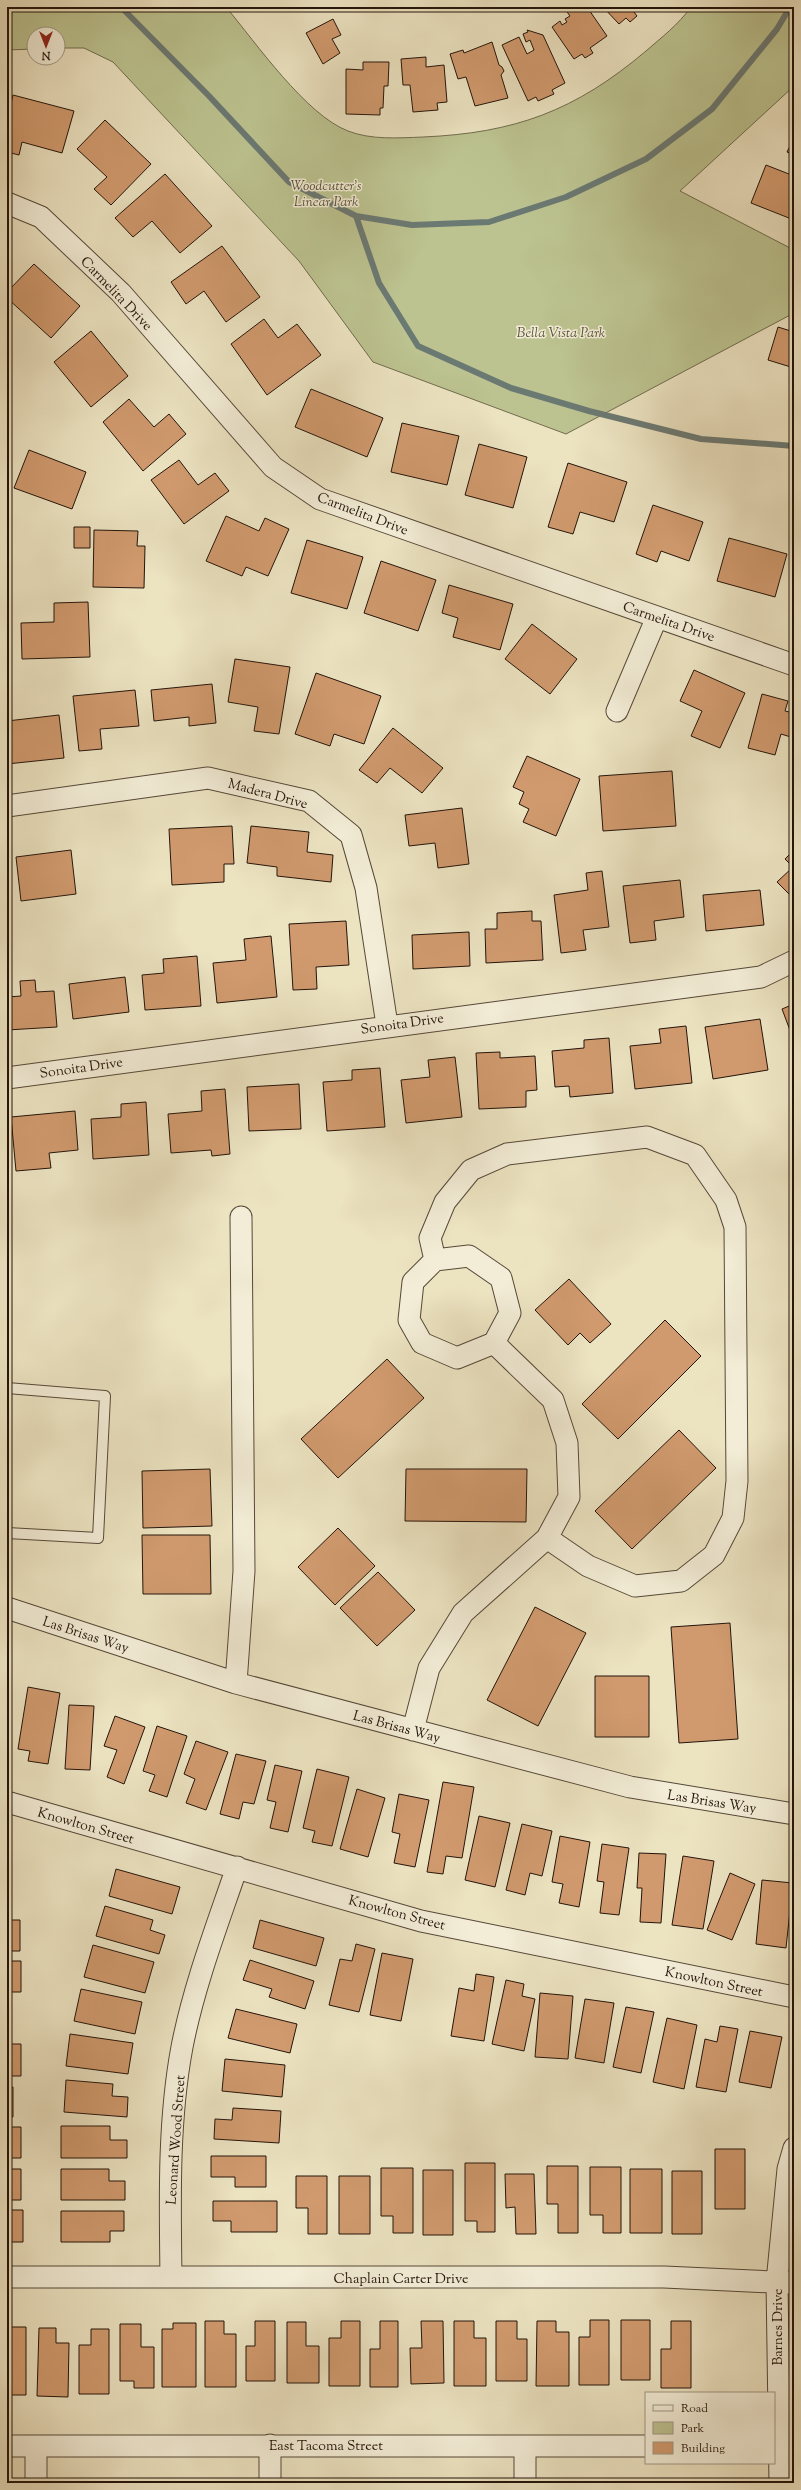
<svg xmlns="http://www.w3.org/2000/svg" width="801" height="2490" viewBox="0 0 801 2490" font-family="'Sorts Mill Goudy',serif">
<style>
.green{fill:#bcc390;stroke:#706c4e}
.lines{fill:none;stroke-linecap:round;stroke-linejoin:round}
.stream{stroke:#6b7973;stroke-width:6}
.building{fill:#d09a6e;stroke:#24140b}
.lane-casing{stroke:#564838;stroke-width:12}
.street-casing{stroke:#564838;stroke-width:23}
.lane{stroke:#f3edd7;stroke-width:10}
.street{stroke:#f3edd7;stroke-width:21}
.labels{text-anchor:middle;stroke-width:3;stroke-linejoin:round;paint-order:stroke}
.park-label{font-size:14px;font-style:italic;fill:#59513a;stroke:#f3edd7}
.street-label{font-size:14px;fill:#24140b;stroke:#f3edd7}
</style>
<rect width="100%" height="100%" fill="#ece3c1"/>
<filter id="stains"><feTurbulence type="fractalNoise" baseFrequency=".005" numOctaves="4"/><feColorMatrix values="0 0 0 0 .2 0 0 0 0 .09 0 0 0 0 .02 0 0 0 .5 -.17"/></filter>
<radialGradient id="worn" r=".72"><stop offset=".6" stop-color="#630" stop-opacity="0"/><stop offset="1" stop-color="#630" stop-opacity=".3"/></radialGradient>
<path class="green" d="M7,7H226C256,43 306,115 348,131C371,140 398,138 423,137C515,133 575,111 646,51C662,37 678,25 691,7H794V86L680,191L794,250V313L566,434L373,362L299,261L113,62L84,48H58V34H34V49L7,50Z"/>
<g class="lines">
<path class="stream" d="M121,7L209,96L289,182L356,216L412,225L489,222L566,197L646,159L712,109L777,29L790,7
M356,216L379,283L418,346L511,388L589,411L701,439L794,446"/>
</g>
<path class="building" d="M567,7H587L607,36L590,48L593,53L585,58L582,54L574,59L552,27L560,21L562,25L567,22L565,19L570,16L565,9Z
M603,7H638L634,12L637,16L630,22L626,18L619,24Z
M333,19L341,35L332,39L340,53L323,64L306,33Z
M527,30L543,35L565,83L552,90L554,94L538,101L536,97L528,101L502,45L519,37L527,54L534,50L530,40L526,42L523,34L528,32Z
M492,42L499,65L502,67L504,71L501,75L508,98L475,106L466,77L458,79L450,54L463,50L464,53Z
M426,57V67L444,65L447,102L437,103L438,110L413,112L410,85H403L401,59Z
M363,62H389L388,86H384L383,108H380V115L346,114V69L363,70Z
M13,95L74,111L62,153L22,142L19,155L7,152V119Z
M105,120L151,164L111,205L94,189L107,177L77,149Z
M794,138V155L787,152Z
M766,165L794,176V220L751,203Z
M165,174L212,226L180,253L152,221L133,237L115,218Z
M222,246L260,297L226,322L204,291L186,304L171,282Z
M34,264L80,306L51,338L7,298V292Z
M264,319L278,338L297,324L321,355L267,395L231,344Z
M778,327L794,332V368L768,360Z
M91,331L128,376L91,407L54,362Z
M311,389L383,418L367,457L295,427Z
M129,399L154,427L169,414L186,434L143,471L103,422Z
M402,423L459,436L447,485L391,472Z
M479,444L527,457L513,508L465,495Z
M29,450L86,472L72,509L14,488Z
M179,460L198,485L215,473L229,491L184,524L151,480Z
M568,463L627,482L614,522L580,512L573,534L548,527Z
M653,505L703,522L689,561L661,551L657,562L636,554Z
M226,516L259,531L265,518L289,529L268,576L246,567L242,576L206,561Z
M74,527H90V548H74Z
M94,530L138,531L137,546H145L144,588L93,587Z
M729,538L787,554L775,597L717,581Z
M307,540L363,557L347,609L291,593Z
M381,561L436,580L418,631L364,613Z
M449,585L513,604L500,650L453,637L458,618L442,613Z
M88,602L90,657L22,659L21,623L54,622V603Z
M532,624L577,659L550,694L505,659Z
M235,659L290,667L279,734L254,731L258,707L228,702Z
M694,670L745,693L720,748L691,736L702,711L680,701Z
M316,673L381,696L364,744L334,734L330,746L295,734Z
M212,684L216,723L189,726V717L154,721L151,690Z
M135,690L139,726L100,729L102,749L79,751L73,696Z
M762,694L788,701L785,711L794,713V738L781,734L775,755L748,748Z
M59,715L64,758L7,764V721Z
M393,728L443,768L422,793L390,768L377,783L359,770Z
M527,756L580,779L556,836L523,822L529,809L519,804L524,792L513,787Z
M672,771L676,826L603,831L599,776Z
M462,808L469,864L438,868L435,843L409,846L405,815Z
M232,826L234,864H224V882L172,885L169,829Z
M251,826L309,832L307,852L333,855L331,882L277,876V867L247,863Z
M71,850L76,894L21,901L16,857Z
M794,850V899L777,882L793,867L785,859Z
M602,871L609,927L583,930L586,950L561,953L554,895L588,890L586,873Z
M680,880L684,917L654,921L656,940L630,943L623,886Z
M760,890L764,925L706,931L703,895Z
M532,911V921H541L543,960L486,963L485,929H497V913Z
M346,921L349,965L316,967L317,989L293,990L289,924Z
M469,932L470,966L413,969L412,935Z
M271,936L277,997L217,1003L213,963L246,960L244,939Z
M197,956L201,1006L145,1010L142,975L164,973L163,959Z
M125,977L129,1012L73,1019L69,984Z
M35,980L36,992L54,991L57,1027L7,1030V997L21,996L20,981Z
M794,1004V1041L782,1009Z
M760,1019L768,1070L713,1079L705,1027Z
M686,1026L692,1083L635,1089L630,1046L661,1043L659,1029Z
M609,1038L613,1093L570,1097L569,1086L555,1087L552,1051L584,1048V1040Z
M500,1052V1058L535,1056L537,1090L526,1091V1107L479,1109L476,1053Z
M455,1057L462,1117L406,1123L401,1080L430,1077L428,1060Z
M380,1068L385,1127L327,1131L323,1082L352,1080V1070Z
M299,1084L301,1129L249,1131L247,1087Z
M225,1089L230,1154L212,1156L211,1150L171,1153L168,1114L202,1111L201,1091Z
M146,1102L149,1155L93,1159L91,1119L121,1117V1104Z
M75,1111L78,1150L49,1153L51,1168L16,1171L11,1117Z
M569,1279L611,1324L590,1343L580,1333L568,1345L535,1310Z
M665,1320L701,1356L618,1439L582,1404Z
M387,1359L424,1398L338,1478L301,1439Z
M679,1430L716,1468L632,1549L595,1511Z
M210,1469L212,1526L143,1528L142,1471Z
M406,1469H527L526,1522L405,1521Z
M338,1528L375,1566L335,1605L298,1567Z
M142,1535H210L211,1594H143Z
M378,1572L415,1610L377,1646L340,1608Z
M535,1607L586,1633L538,1726L487,1700Z
M730,1623L738,1739L679,1743L671,1627Z
M595,1676H649V1737H595Z
M28,1687L60,1693L48,1764L28,1761L30,1751L18,1749Z
M7,1692L8,1755H7Z
M69,1705L94,1706L90,1770L65,1769Z
M115,1716L145,1727L124,1784L107,1777L117,1750L104,1746Z
M157,1726L187,1736L167,1797L149,1791L155,1775L143,1771Z
M196,1741L228,1752L206,1810L186,1803L195,1779L184,1774Z
M236,1754L266,1761L254,1804L243,1802L239,1819L220,1814Z
M275,1765L302,1771L288,1832L270,1828L276,1802L267,1800Z
M317,1769L349,1777L332,1846L312,1842L315,1831L303,1828Z
M443,1782L474,1787L462,1858L446,1856L443,1874L427,1872Z
M357,1789L385,1798L368,1857L340,1849Z
M399,1794L429,1800L415,1867L394,1863L400,1834L392,1832Z
M479,1816L510,1823L495,1887L465,1880Z
M522,1824L552,1831L542,1876L530,1873L525,1895L506,1890Z
M560,1836L590,1842L579,1907L559,1903L563,1884L552,1882Z
M7,1837H8V1868H7Z
M602,1844L629,1848L619,1915L600,1913L604,1882L597,1881Z
M639,1853L666,1854L661,1923L640,1922L642,1888H637Z
M683,1856L714,1861L703,1929L672,1925Z
M116,1869L180,1887L172,1914L109,1896Z
M730,1873L755,1884L732,1940L707,1930Z
M7,1878H9L10,1907H7Z
M762,1880L793,1883L786,1948L756,1944Z
M105,1906L153,1920L150,1930L165,1935L159,1954L96,1936Z
M7,1920H20V1951H7Z
M260,1920L324,1938L316,1966L253,1948Z
M356,1944L375,1949L359,2012L329,2005L340,1959L352,1961Z
M93,1945L154,1962L145,1993L84,1977Z
M382,1953L413,1959L401,2021L370,2015Z
M250,1960L314,1981L305,2009L269,1997L272,1989L243,1980Z
M7,1961H21V1992H7Z
M476,1974L494,1977L484,2041L451,2036L459,1988L474,1991Z
M506,1980L524,1984L522,1996L535,1999L524,2051L492,2044Z
M81,1989L142,2002L135,2034L74,2021Z
M540,1993L573,1996L568,2059L535,2057Z
M585,1999L614,2003L604,2063L575,2058Z
M7,2003H11V2033H7Z
M626,2007L654,2012L641,2073L613,2067Z
M236,2009L297,2024L290,2053L228,2038Z
M667,2018L697,2025L684,2089L653,2082Z
M720,2026L738,2029L726,2092L696,2087L705,2039L717,2042Z
M750,2031L782,2037L771,2088L739,2082Z
M70,2034L133,2043L128,2074L66,2066Z
M7,2044H21V2076H7Z
M225,2059L285,2065L282,2097L222,2091Z
M66,2080L113,2084L112,2096L128,2097L127,2117L64,2112Z
M7,2087H13V2117H7Z
M233,2108L281,2111L279,2143L214,2139L215,2119L232,2120Z
M61,2126H110V2140H127V2158H61Z
M7,2127H21V2158H7Z
M715,2149H745V2209H715Z
M211,2156H266V2187H235V2177H211Z
M465,2163H495V2232H477V2221H465Z
M547,2166H578V2233H558V2204H547Z
M590,2167H621V2233H603V2215H590Z
M381,2168H413V2233H393V2216H381Z
M7,2169H21V2200H7Z
M61,2169H109V2181H125V2200H61Z
M630,2169H662V2233H630Z
M423,2170H453V2235H423Z
M672,2171H702V2234H672Z
M505,2174H534L536,2234H516L515,2207L506,2208Z
M296,2176H327V2234H308V2208H296Z
M339,2176H370V2234H339Z
M213,2201H277V2232H231V2221H213Z
M7,2210H23V2242H7Z
M61,2211H124V2231H110V2242H61Z
M590,2320H609V2385H579V2337H590Z
M621,2320H650V2380H621Z
M205,2321H224V2334H236V2387H205Z
M255,2321H275V2381H246V2346H255Z
M341,2321H360V2386H329V2338H341Z
M380,2321H398V2387H370V2349H380Z
M421,2321H443L444,2383L411,2384L410,2348H422Z
M454,2321H474V2338H486V2386H454Z
M496,2321H517V2339H527V2381H496Z
M537,2321H556V2332H569V2386H536Z
M671,2321H691V2388H661V2349H671Z
M287,2322H306V2346H319V2383H287Z
M173,2323H196V2387H162V2329H173Z
M120,2324H141V2347H154V2388H134V2381H120Z
M8,2327H26V2395H7Z
M39,2328H56V2343H69L68,2397L37,2396Z
M91,2329H109V2394H79V2345H91Z"/>
<g class="lines">
<g class="lane-casing">
<path id="lane" d="M7,1388L105,1396L98,1538L7,1533"/>
</g>
<g class="street-casing">
<path id="street" d="M7,203L41,217L121,293L273,467L320,499L794,665
M617,711L657,617
M7,806L208,778L309,801L351,835L366,888L387,1025
M7,1078L761,977L794,961
M469,1256L501,1278L510,1313L494,1343L457,1358L422,1343L409,1320L413,1282L435,1260Z
M435,1260L430,1238L445,1202L471,1170L507,1154L647,1137L695,1155L726,1200L735,1227L737,1481L733,1518L714,1555L681,1581L635,1586L588,1566L547,1538
M7,1608L236,1683L630,1787L794,1814
M236,1683L244,1571L241,1217
M413,1730L429,1668L463,1613L547,1538L569,1497L567,1443L553,1400L494,1343
M7,1802L421,1921L794,1997
M7,2277H664L794,2283
M171,2277C170,2201 168,2122 182,2047C194,1985 217,1926 237,1867
M7,2446H646
M525,2446V2483
M36,2483V2446
M270,2483V2445
M780,2483L777,2282L788,2169L794,2148"/>
</g>
<use href="#lane" class="lane"/>
<use href="#street" class="street"/>
</g>
<g class="labels">
<g class="park-label">
<text x="326" y="190">Woodcutter's<tspan x="326" dy="16">Linear Park</tspan></text>
<text x="561" y="337">Bella Vista Park</text>
</g>
<g class="street-label">
<text transform="translate(117 293) rotate(46)" y="5">Carmelita Drive</text>
<text transform="translate(363 513) rotate(21)" y="5">Carmelita Drive</text>
<text transform="translate(669 621) rotate(19)" y="5">Carmelita Drive</text>
<text transform="translate(268 793) rotate(15)" y="5">Madera Drive</text>
<text transform="translate(402 1023) rotate(-8)" y="5">Sonoita Drive</text>
<text transform="translate(81 1067) rotate(-8)" y="5">Sonoita Drive</text>
<text transform="translate(86 1634) rotate(18)" y="5">Las Brisas Way</text>
<text transform="translate(397 1726) rotate(15)" y="5">Las Brisas Way</text>
<text transform="translate(712 1801) rotate(9)" y="5">Las Brisas Way</text>
<text transform="translate(86 1825) rotate(16)" y="5">Knowlton Street</text>
<text transform="translate(397 1912) rotate(15)" y="5">Knowlton Street</text>
<text transform="translate(714 1981) rotate(12)" y="5">Knowlton Street</text>
<text transform="translate(175 2140) rotate(-86)" y="5">Leonard Wood Street</text>
<text x="401" y="2283">Chaplain Carter Drive</text>
<text transform="translate(777 2327) rotate(-90)" y="5">Barnes Drive</text>
<text x="326" y="2450">East Tacoma Street</text>
</g>
</g>
<rect width="801" height="2490" fill="none" stroke="#ece3c1" stroke-width="24"/>
<rect x="8" y="8" width="785" height="2474" fill="none" stroke="#24140b" stroke-width="2"/>
<rect x="12" y="12" width="777" height="2466" fill="none" stroke="#24140b"/>
<rect x="645" y="2392" width="130" height="72" fill="#f3edd7" stroke="#a09685"/>
<rect x="653" y="2405" width="20" height="6" fill="#f3edd7" stroke="#a09685"/>
<text x="681" y="2412" font-size="12" fill="#24140b">Road</text>
<rect x="653" y="2422" width="20" height="12" fill="#bcc390" stroke="#a09685"/>
<text x="681" y="2432" font-size="12" fill="#24140b">Park</text>
<rect x="653" y="2442" width="20" height="12" fill="#d09a6e" stroke="#a09685"/>
<text x="681" y="2452" font-size="12" fill="#24140b">Building</text>
<g transform="translate(46 46) rotate(180)"><circle r="19" fill="#f3edd7" stroke="#a09685"/>
<path d="M0-3L7 15L0 10L-7 15Z" fill="#8f2418"/>
<text y="-6" font-size="11" font-weight="bold" text-anchor="middle" fill="#24140b">N</text>
</g>
<rect width="100%" height="100%" filter="url(#stains)"/>
<rect width="100%" height="100%" fill="url(#worn)"/>
</svg>
